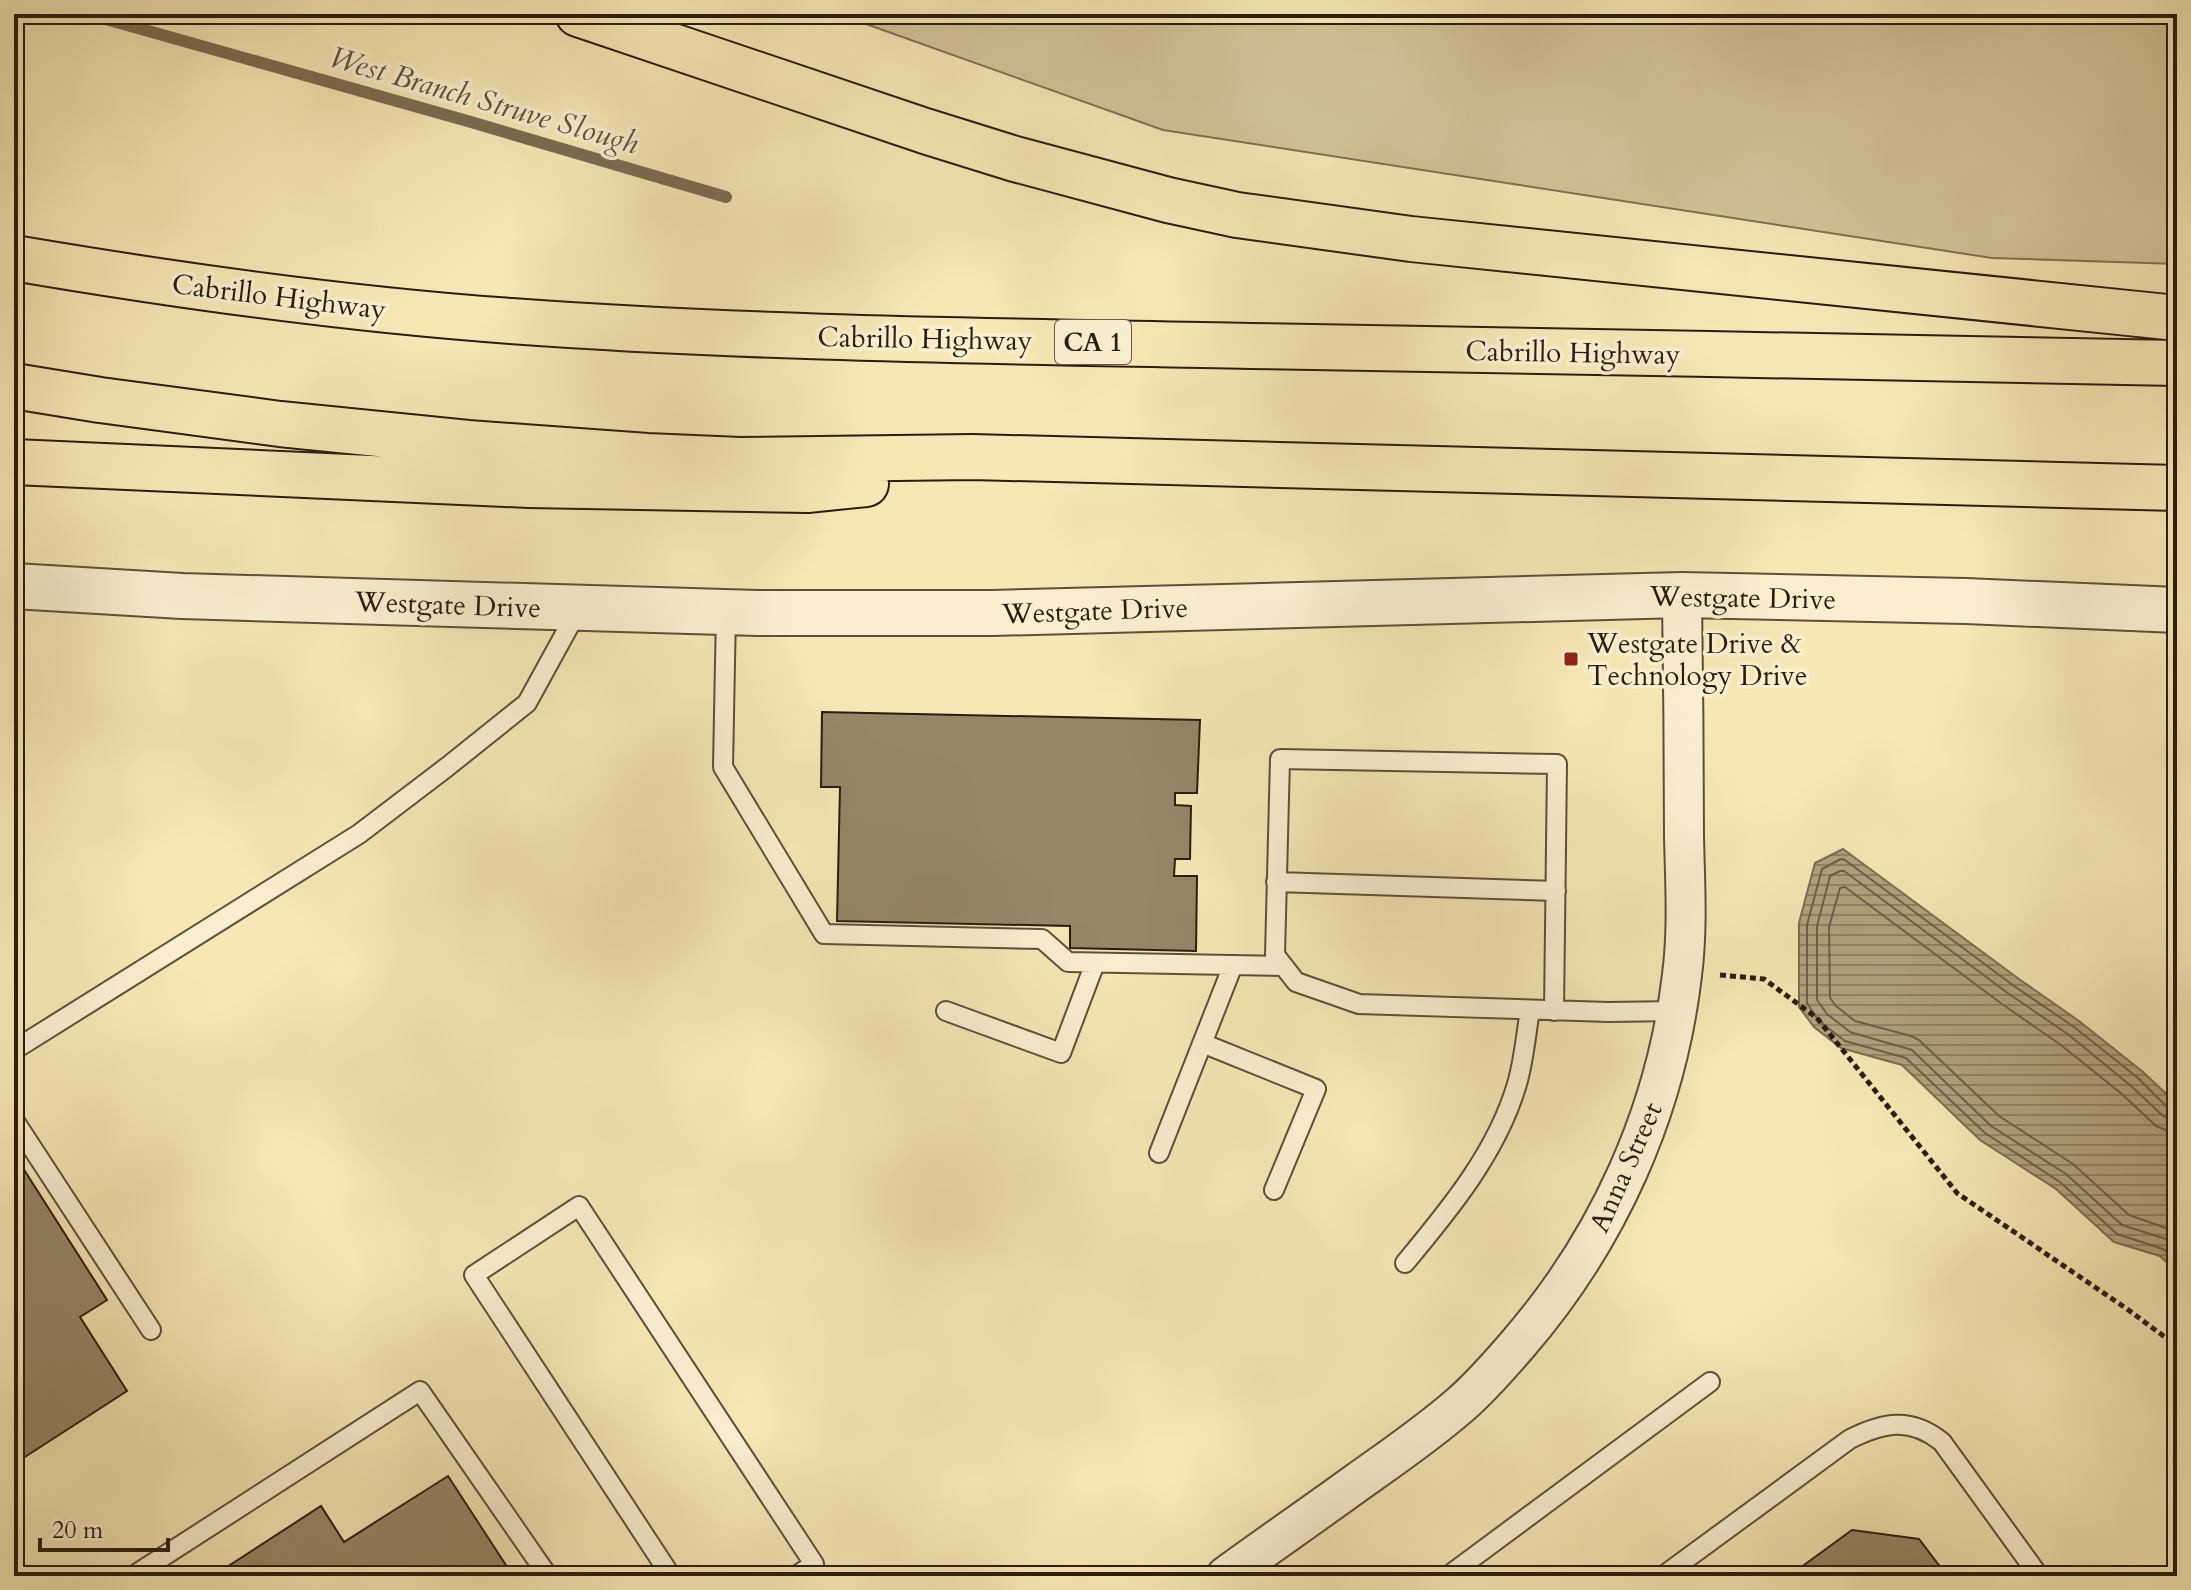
<svg xmlns="http://www.w3.org/2000/svg" width="2191" height="1590" viewBox="0 0 2191 1590" font-family="Cardo,serif">
<style>
.green{fill:#d3c499;stroke:#7f7054;stroke-width:2}
.water{fill:url(#water-rules);stroke:#7b6c51;stroke-width:2}
.lines{fill:none;stroke-linecap:round;stroke-linejoin:round}
.shore{stroke:#6e5f46;stroke-width:2}
.stream{stroke:#7b6c51;stroke-width:12}
.building{fill:#958666;stroke:#2b1c10;stroke-width:2}
.service-casing{stroke:#5e4f39;stroke-width:22}
.minor-casing{stroke:#5e4f39;stroke-width:42}
.tertiary-casing{stroke:#5e4f39;stroke-width:48}
.motorway-casing{stroke:#2b1c10;stroke-width:48}
.path{stroke:#2b1c10;stroke-width:5;stroke-dasharray:6 4;stroke-linecap:butt}
.service{stroke:#f9efcf;stroke-width:18}
.minor{stroke:#f9efcf;stroke-width:38}
.tertiary{stroke:#f9efcf;stroke-width:44}
.motorway{stroke:#f6e7b5;stroke-width:44}
.poi-dot{fill:#8f2418;stroke:#f9efcf;stroke-width:3}
.labels{text-anchor:middle;stroke-width:7;stroke-linejoin:round;paint-order:stroke}
.shield{fill:#f9efcf;stroke:#695b49;stroke-width:2}
.shield-label{font-size:26px;font-weight:bold;fill:#2b1c10}
.street-label{font-size:28px;fill:#2b1c10;stroke:#f9efcf}
.poi-label{font-size:28px;fill:#2b1c10;stroke:#f9efcf;text-anchor:start}
.water-label{font-size:30px;font-style:italic;fill:#61523c;stroke:#f9efcf}
</style>
<defs>
<pattern id="water-rules" width="6" height="5" patternUnits="userSpaceOnUse" patternTransform="scale(2)"><rect width="6" height="5" fill="#b1a27d"/><path d="M0 2.5h6" fill="none" stroke="#908365"/></pattern>
</defs>
<rect width="100%" height="100%" fill="#f6e7b5"/>
<filter id="stains"><feTurbulence type="fractalNoise" baseFrequency=".0025" numOctaves="4"/><feColorMatrix values="0 0 0 0 .2 0 0 0 0 .09 0 0 0 0 .02 0 0 0 .5 -.17"/></filter>
<radialGradient id="worn" r=".72"><stop offset=".6" stop-color="#630" stop-opacity="0"/><stop offset="1" stop-color="#630" stop-opacity=".3"/></radialGradient>
<path class="green" d="M838,14H2177V264L1992,258L1163,130Z"/>
<path class="water" d="M1843,849L2019,979L2079,1021L2143,1072L2177,1104V1272L2160,1256L2114,1242L2056,1189L1980,1140L1902,1065L1841,1048L1814,1027L1799,1007V923L1815,863Z"/>
<g class="lines">
<path class="shore" d="M2177,1110L2168,1108L2138,1078L2074,1027L2014,986L1845,860L1841,859L1822,869L1807,925V1003L1819,1021L1845,1041L1906,1058L1985,1133L2060,1182L2117,1234L2163,1249L2177,1261
M2177,1120L2163,1116L2131,1086L2069,1035L2009,994L1844,871H1840L1830,876L1817,926V1000L1827,1014L1850,1032L1912,1050L1991,1126L2066,1174L2122,1225L2166,1239L2177,1248
M2177,1132L2168,1131L2156,1126L2123,1095L2061,1045L2002,1004L1845,887L1840,888L1829,927L1830,998L1836,1006L1855,1021L1911,1036L1919,1040L1999,1116L2073,1164L2129,1215L2177,1232"/>
<path class="stream" d="M88,14L471,122L726,197"/>
</g>
<path class="building" d="M822,712L1200,720L1197,793H1175V805L1191,806L1190,859H1175L1174,876H1197L1196,951L1070,948V926L837,921L840,787H821Z
M14,1154L107,1300L80,1317L127,1391L14,1464Z
M448,1476L513,1576H213L321,1506L344,1542Z
M1852,1530L1919,1539L1947,1576H1789Z"/>
<g class="lines">
<g class="service-casing">
<path id="service" d="M726,612L723,767L824,934L1042,939L1068,962L1282,966
M1276,882L1556,891
M946,1011L1061,1053L1095,963
M1554,1011L1557,764L1280,759L1275,955L1296,982L1359,1004L1608,1012L1677,1011
M1202,1043L1316,1089L1274,1190
M14,1050L359,834L447,767L527,703L578,610
M14,1120L151,1330
M1159,1153L1233,965
M1405,1263C1450,1209 1497,1152 1517,1084C1524,1060 1526,1034 1530,1010
M133,1576L420,1391L548,1576
M671,1576L474,1275L579,1206L814,1564L796,1576
M1448,1576L1710,1382
M1663,1576L1850,1439C1884,1422 1911,1417 1942,1442L2039,1576"/>
</g>
<g class="minor-casing">
<path id="minor" d="M1226,1576C1270,1544 1315,1513 1359,1481C1393,1457 1428,1433 1460,1405C1481,1387 1500,1365 1518,1344C1608,1240 1666,1112 1682,975C1688,929 1685,882 1684,836C1684,756 1683,675 1682,595"/>
</g>
<g class="tertiary-casing">
<path id="tertiary" d="M14,586L182,596L758,613H992L1682,595L1966,601L2177,610"/>
</g>
<g class="motorway-casing">
<path id="motorway" d="M578,14L925,131L1015,159L1168,200L1237,215L1411,239L2177,318
M14,258C179,286 344,309 511,321C757,339 1005,341 1251,346C1560,351 1868,357 2177,363
M14,386L100,400L280,424L468,443L647,456L740,460L973,457L2177,488
M14,462L529,485L807,490L866,484"/>
</g>
<path class="path" d="M1720,975L1764,979L1817,1018L1957,1193L2127,1309L2177,1346"/>
<use href="#service" class="service"/>
<use href="#minor" class="minor"/>
<use href="#tertiary" class="tertiary"/>
<use href="#motorway" class="motorway"/>
</g>
<rect class="poi-dot" x="1563" y="651" width="16" height="16" rx="4"/>
<g class="labels">
<rect class="shield" x="1055" y="320" width="76" height="44" rx="6"/>
<g class="shield-label">
<text x="1093" y="351">CA 1</text>
</g>
<g class="street-label">
<text transform="translate(279 296) rotate(7)" y="10">Cabrillo Highway</text>
<text transform="translate(925 338) rotate(1)" y="10">Cabrillo Highway</text>
<text transform="translate(1573 352) rotate(1)" y="10">Cabrillo Highway</text>
<text transform="translate(1743 597) rotate(1)" y="10">Westgate Drive</text>
<text transform="translate(448 604) rotate(2)" y="10">Westgate Drive</text>
<text transform="translate(1095 610) rotate(-2)" y="10">Westgate Drive</text>
<text transform="translate(1625 1167) rotate(-66)" y="10">Anna Street</text>
</g>
<g class="poi-label">
<text x="1587" y="653">Westgate Drive &amp;<tspan x="1587" dy="32">Technology Drive</tspan></text>
</g>
<g class="water-label">
<text transform="translate(484 100) rotate(16)" y="10">West Branch Struve Slough</text>
</g>
</g>
<rect width="2191" height="1590" fill="none" stroke="#f6e7b5" stroke-width="48"/>
<rect x="16" y="16" width="2159" height="1558" fill="none" stroke="#2b1c10" stroke-width="4"/>
<rect x="24" y="24" width="2143" height="1542" fill="none" stroke="#2b1c10" stroke-width="2"/>
<path d="M40 1538v12h128v-12" fill="none" stroke="#2b1c10" stroke-width="4"/>
<text x="52" y="1538" font-size="24" fill="#2b1c10" stroke="#f9efcf" stroke-width="6" paint-order="stroke">20 m</text>
<rect width="100%" height="100%" filter="url(#stains)"/>
<rect width="100%" height="100%" fill="url(#worn)"/>
</svg>
